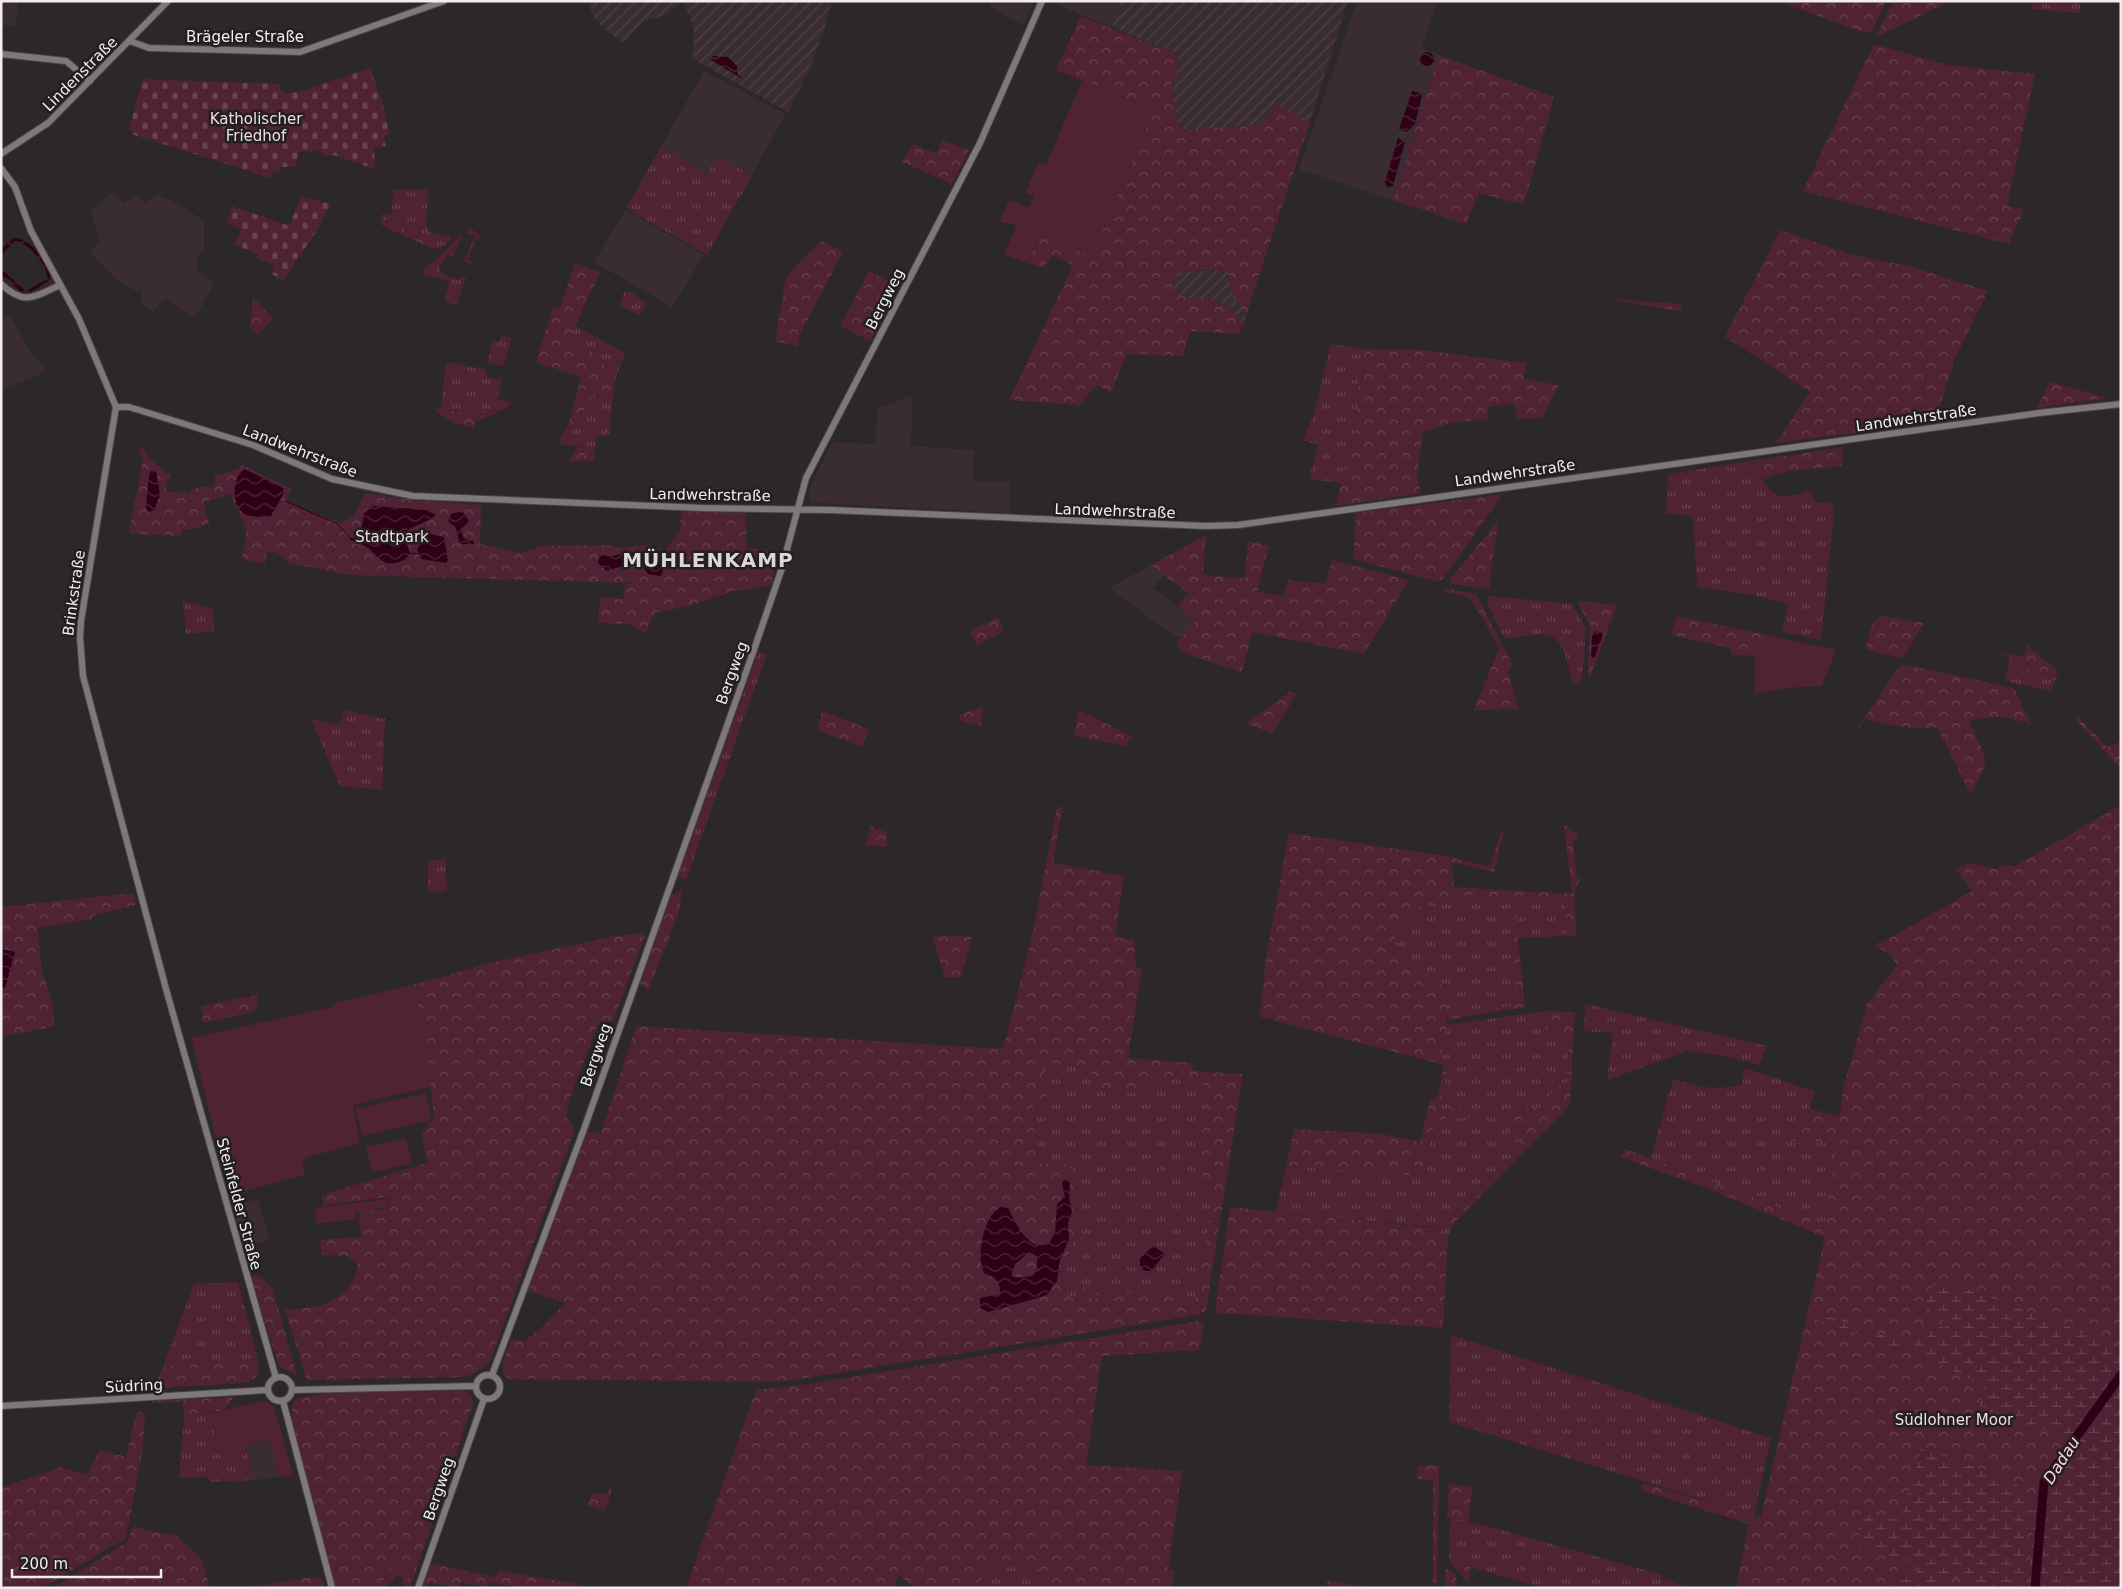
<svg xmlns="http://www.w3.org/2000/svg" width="2122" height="1589" viewBox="0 0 2122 1589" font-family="'DejaVu Sans',sans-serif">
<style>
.built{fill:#392d31}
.industrial{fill:url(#industrial-furrows)}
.grass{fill:url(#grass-tufts)}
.forest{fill:url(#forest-crowns);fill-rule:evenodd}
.wetland{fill:url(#wetland-marsh)}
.cemetery{fill:url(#cemetery-stones)}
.pitch{fill:#4f2334}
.water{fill:url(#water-waves);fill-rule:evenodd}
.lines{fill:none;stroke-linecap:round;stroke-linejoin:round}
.stream{stroke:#2e0116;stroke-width:1}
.river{stroke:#2e0116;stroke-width:9}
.secondary-casing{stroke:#4a4547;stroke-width:8}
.secondary{stroke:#7e787a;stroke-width:6}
.labels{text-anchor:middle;stroke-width:5;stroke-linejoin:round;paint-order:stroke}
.street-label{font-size:15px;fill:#f1eeef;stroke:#231e1f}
.park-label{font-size:15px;fill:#f2dce3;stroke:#231e1f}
.water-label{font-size:16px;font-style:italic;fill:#fed3e1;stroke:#231e1f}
.district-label{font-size:20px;font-weight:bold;letter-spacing:1px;fill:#ddd6d8;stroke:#231e1f}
</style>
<defs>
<pattern id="industrial-furrows" width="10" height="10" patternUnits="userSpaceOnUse" patternTransform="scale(1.25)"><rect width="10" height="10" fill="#392d31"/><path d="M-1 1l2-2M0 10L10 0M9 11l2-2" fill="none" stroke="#4c4245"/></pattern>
<pattern id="grass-tufts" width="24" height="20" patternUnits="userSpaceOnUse" patternTransform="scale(1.25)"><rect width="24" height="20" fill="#4f2334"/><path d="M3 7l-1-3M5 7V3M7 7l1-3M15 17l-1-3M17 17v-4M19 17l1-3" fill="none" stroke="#694352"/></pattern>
<pattern id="forest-crowns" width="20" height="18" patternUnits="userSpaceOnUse" patternTransform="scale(1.25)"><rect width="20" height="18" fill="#4f2334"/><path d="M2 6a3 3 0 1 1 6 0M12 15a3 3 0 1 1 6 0" fill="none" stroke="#694352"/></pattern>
<pattern id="wetland-marsh" width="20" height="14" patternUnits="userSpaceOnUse" patternTransform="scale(1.25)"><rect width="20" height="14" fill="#4f2334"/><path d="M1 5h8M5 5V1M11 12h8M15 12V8" fill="none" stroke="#694352"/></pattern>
<pattern id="cemetery-stones" width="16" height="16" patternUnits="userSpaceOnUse" patternTransform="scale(1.25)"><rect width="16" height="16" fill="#4f2334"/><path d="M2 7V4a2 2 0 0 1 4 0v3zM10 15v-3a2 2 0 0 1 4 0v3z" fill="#694352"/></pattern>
<pattern id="water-waves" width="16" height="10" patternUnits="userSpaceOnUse" patternTransform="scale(1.25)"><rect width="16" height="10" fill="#2e0116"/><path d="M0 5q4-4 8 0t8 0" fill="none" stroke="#4d2638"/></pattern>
</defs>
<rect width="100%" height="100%" fill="#2c2729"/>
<path class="built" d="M1,1H18L16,26L1,25Z
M992,1H1034L1023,25L990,7Z
M1047,1H1122L1112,27Z
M1357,1H1437L1422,48L1439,55L1393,200L1299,169Z
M704,71L786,114L707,255L626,208Z
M113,192L123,203L137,194L145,203L158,195L177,203L204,221V252L198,256L197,270L212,280L211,291L194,319L166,299L162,301L153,312L140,303L142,292L132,289L114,277L90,252L100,242L90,211Z
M626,210L704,255L672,307L594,262Z
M10,315L32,355L46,369L42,374L1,389V320Z
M913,395L911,446L974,450L973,481L1010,482L1009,513L822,503L811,501L808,492L832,442L875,444L878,408Z
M1151,565L1165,575L1153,588L1196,620L1189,632L1179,637L1174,636L1109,588Z
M258,1199L270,1240L243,1248L232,1206Z
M268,1439L279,1477L254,1480L245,1445Z"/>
<path class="industrial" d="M588,1H682L668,14L644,21L624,43L603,28L594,17Z
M683,1H832L824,31L809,71L788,112L693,59L694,29Z
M1122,1H1348L1310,122L1278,106L1262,125L1185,130L1177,122L1171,79L1178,55L1112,27Z
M1220,270L1228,272L1234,298L1246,316L1244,323L1238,320L1231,308L1216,300H1196L1184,297L1176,292L1172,285L1175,277L1182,272Z"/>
<path class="grass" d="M2031,1H2080V13L2032,9Z
M661,148L707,174L718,156L752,176L707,255L626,208Z
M393,189L428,190L426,222L429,232L443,236L448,234L452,238L440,249L425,235L420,240L407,231L381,219L383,213L392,215Z
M471,228L483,239H476L468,260L472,261L471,264L464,262L475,236L465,232Z
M461,236L463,239H460L453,257L447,255L439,268L442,274L458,280L463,276L466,277L457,305L444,301L450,282L421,273Z
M625,291H629L647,303L640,316L619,305Z
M575,326L625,353L616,377L592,352L568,342Z
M501,336L512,338L503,366L488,363L492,341L499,342Z
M1331,344L1365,349L1360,365L1355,434L1341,483L1309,479L1318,445L1303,440L1313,417Z
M446,362L484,369L488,377L502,380L497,399L507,401C492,418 462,410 441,409Z
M594,394L613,395L609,435L596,436L595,448L564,445Z
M1751,461C1770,491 1773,506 1811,490L1816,503L1831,502L1834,513L1821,640L1782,632L1788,604L1759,596L1697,587L1693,516L1666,513L1668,474Z
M1489,596L1572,604L1586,628L1582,679L1574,686C1558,632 1563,629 1505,639L1488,605Z
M183,601L213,609L214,631L186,634Z
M758,652L767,654L686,880L678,877Z
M2009,661L2055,681L2051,691L2005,681Z
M344,710L385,719L382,790L340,786L336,777L311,719L340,725Z
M445,859L447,891L428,892V861Z
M1466,895L1508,897L1518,1005L1457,1014L1448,1008V999L1389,945L1428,896L1430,909Z
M1517,900L1565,903L1567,936L1518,938Z
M1585,1004L1767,1046L1759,1065L1721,1055L1688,1051L1607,1080L1613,1033L1584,1031Z
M1545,1011V1028L1550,1033C1555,1033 1562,1032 1566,1036C1571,1043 1567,1073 1567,1082L1555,1088L1541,1108L1439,1109L1448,1067L1441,1064L1446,1025Z
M1041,1063L1092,1066L1153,1087L1162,1077L1178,1076L1184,1081L1209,1085L1201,1152L1202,1192L1212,1193V1205L1193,1309L1183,1308L1180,1292H1135L1125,1296H1116L1109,1291L1092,1299L1085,1285L1077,1299L1070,1298L1063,1285L1075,1228L1078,1182L1069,1164L1039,1165L1033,1100H1045L1047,1094Z
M1744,1069L1758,1072L1815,1092L1804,1123L1790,1141L1806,1139L1836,1145L1842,1101L2060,1162L1824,1225L1651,1159L1673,1079C1697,1088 1717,1090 1742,1085Z
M1501,1116L1520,1150L1443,1224H1453L1448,1236L1433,1227L1276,1212L1286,1166L1420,1176L1434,1126L1441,1119Z
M238,1282L258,1359L163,1367L194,1284Z
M1451,1335L1771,1438L1754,1515L1449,1422Z
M211,1413L219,1451L245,1445L254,1480L209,1482L208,1477L179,1478L184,1416Z
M1450,1518L1468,1521L1663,1575L1662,1579L1692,1588H1542L1449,1561Z
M399,1562L404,1564L408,1569L405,1588H403L402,1576H397L385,1588H378L394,1565Z
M989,1562L1004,1565L1018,1564L1055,1573L1048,1588H978Z
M1327,1581L1373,1588H1326Z"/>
<path class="forest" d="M1777,1H1886L1872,32L1865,33Z
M1893,1H1951L1876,37Z
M1081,16L1178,55V77L1171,79L1177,122L1185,130L1262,125L1278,106L1310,122L1246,316L1234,298L1228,272C1213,268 1188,269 1175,277L1172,285C1183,307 1207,294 1225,304C1234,309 1235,319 1244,323L1239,334L1190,331L1183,356L1127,354L1111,392L1096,385L1079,405L1009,400L1073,265L1052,255L1044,268L1027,263L1040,236L1092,256L1154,109L1056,70Z
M1874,44L1948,65L2035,74L2007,206L2024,209L2009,244L1803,191Z
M1439,55L1554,97L1524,205L1479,193L1466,224L1393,200Z
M943,140L969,150L952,184L902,162L913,144L936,153Z
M381,219L402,228L420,240L425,235L440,249L431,248L381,225Z
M1780,230L1853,255L1909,266L1988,291L1955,358L1935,422L1776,443L1810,392L1725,337Z
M821,241L843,252L799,336L798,347L775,341L786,277Z
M575,263L600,272L568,342L592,352L616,377L613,395L594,394L564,445L558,443L568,425L581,377L536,362L553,307L560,308Z
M869,271L898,286L870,341L840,326Z
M253,297L273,319L257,335L250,327Z
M1609,299L1680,304L1682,312Z
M1365,349L1420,350L1527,363L1523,379L1559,385L1543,418L1518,419L1514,404L1488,407L1489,419L1451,423L1423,432L1417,475L1421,493L1335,506L1355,434L1360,365Z
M2050,382L2108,398L2037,408Z
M507,401L512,402L506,408L476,422L474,428L454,423L436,412L437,408C457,412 492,417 507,401Z
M143,446C148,461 156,461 165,473H173L166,484V492L191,493V489H196V487H214L215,476L240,468L242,465L291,489L286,502L341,523L353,517L365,493L413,500L481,505L480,544L521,553L542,546L609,545L619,548L650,545L664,552L680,532L681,511L745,513L747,548L779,551L771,585L748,590L734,591L685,607L654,613L646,634L630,624L598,623L600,597L624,599L625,584L637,583L349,575L289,563L278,553L267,551L265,564L241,559C253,528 242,523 231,494L203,502L209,523L195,529H182L180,536L129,534L143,459L138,450Z
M577,447L595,448L594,461H569Z
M1843,447L1842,466L1789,471L1763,480L1751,461Z
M1503,494L1442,580L1435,581L1353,559L1356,513Z
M1498,521L1489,589L1451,584L1450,579Z
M1206,535L1203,575L1245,578L1248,541L1269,546L1257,592L1284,596L1288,580L1325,584L1332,560L1409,580L1364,654L1252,632L1242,672L1189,655L1176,646C1180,635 1190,630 1196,620L1178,606L1188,593L1151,565Z
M1448,589L1476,594L1512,664L1508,672L1518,709L1474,710L1499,648L1473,602L1466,596L1444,592Z
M1577,601L1617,605L1590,677H1588L1590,626Z
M1677,616L1762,634L1755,656L1731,655L1730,648L1671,635Z
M1882,616L1924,623L1906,654L1900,658L1866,650C1869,639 1869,620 1882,616Z
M998,617L1004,631L977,645L970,631Z
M2027,645L2058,671L2055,681L2009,661L2010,656L1988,650L2024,657Z
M1901,664L2014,688L2031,724C2006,716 1994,715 1969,721L1984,753L1985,766L1971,795L1937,727C1911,731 1891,725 1866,719L1853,735Z
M1290,692L1297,694L1272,733L1249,725V721Z
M983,706L981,725L974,722L972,725L960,720L959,715Z
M1079,710L1133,737L1125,746L1074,736Z
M822,711L869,729L862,747L817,730Z
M2078,717L2107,747L2117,744L2121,736V769L2075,719Z
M2121,805V1588H1736L1749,1524L1641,1490L1643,1483L1761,1517L1825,1237L1703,1187L1620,1157L1625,1149L1824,1224L1836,1145L1806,1139L1790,1141L1786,1138L1792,1125L1804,1123L1810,1109L1840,1116L1843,1089L1867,1004L1897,965L1892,957L1877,946V942L1881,943L1972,891L1955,868L1971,863L1997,869L2005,865L2015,866Z
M1057,806L1062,808L1053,863L1124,876L1115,937L1134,940L1136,967L1142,968L1128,1058L1193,1063L1192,1071L1243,1074L1206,1311L1197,1315L801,1379L772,1382L509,1379L503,1374V1362L511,1339L525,1341L542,1327L565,1303L528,1291L585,1132L601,1133L636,1026L1003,1049L1032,937ZM1042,1063L1091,1066V1088C1116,1093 1144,1098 1162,1077L1178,1076L1184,1081L1209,1086L1201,1152L1202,1192L1212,1193V1205L1193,1309L1183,1308L1180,1292H1135L1125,1296H1116L1109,1291L1100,1292L1096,1298L1092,1299L1090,1295L1094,1288L1089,1285H1085L1077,1299L1070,1298L1063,1285L1075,1228L1078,1182L1069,1164H1038L1033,1100H1045L1047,1094ZM1064,1181H1069V1198L1072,1212L1068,1223L1069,1240L1060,1259L1057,1281L1046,1295L1040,1298L987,1312L980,1308V1298L1000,1294L998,1282L980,1259L985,1232L994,1212L1008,1208C1016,1223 1028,1252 1049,1244L1055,1232L1059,1202L1065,1197L1062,1185Z
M871,826L886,832L887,847L865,845Z
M1564,826H1567L1571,832L1577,833V839L1573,840L1577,879H1581L1575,889L1576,936H1567L1565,903L1517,900L1518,939L1525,1007L1447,1020L1441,1064L1260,1017L1266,957L1289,833L1446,856L1490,867L1501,830L1504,831L1494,872L1451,862L1454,887L1572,894ZM1466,895L1508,897L1517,1005L1457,1014L1448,1008L1447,991L1444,987L1389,945L1427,897L1430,909Z
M682,890L679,913L648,991L640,984L671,896Z
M133,893L136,905L92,916L93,919L38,928L41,966L54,1009L52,1010L55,1026L1,1037V907Z
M646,933L613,1021L599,1022L570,1098L566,1117L575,1129L491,1359L483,1368L468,1377L307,1380L285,1310C298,1308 316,1308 328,1303C343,1296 359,1279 357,1263L348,1256L322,1255L320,1240L361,1237L359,1211L389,1208L387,1197L323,1206L322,1195L427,1163L422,1134L434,1117L424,1033L413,985L490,963L615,936Z
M932,935L972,937L961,977H945Z
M257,995L258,1004L253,1012L203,1023L201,1006Z
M1545,1011L1575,1012L1570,1102L1565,1111L1453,1224L1443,1225L1520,1150L1500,1116L1441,1119L1434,1126L1420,1176L1286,1166L1294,1129L1382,1134L1420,1142L1430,1100L1437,1098L1444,1065L1448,1067L1439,1109L1541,1108L1555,1088L1567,1082C1567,1072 1571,1043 1566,1036C1562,1032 1555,1033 1550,1033L1545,1028Z
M1230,1207L1433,1228L1448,1236L1443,1328L1218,1313L1215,1310Z
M1029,1252L1037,1256V1269L1033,1276L1018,1278L1011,1276L1015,1264Z
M253,1275L261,1277L273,1289L297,1376L279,1366L251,1278Z
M1198,1321L1204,1323L1199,1350L1102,1356L1086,1465L1182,1471L1168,1570L1175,1571L1172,1588H1048L1055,1573L1018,1564L1004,1565L989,1562L978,1588H915L899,1575L894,1588H686L756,1390L802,1385Z
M258,1359V1376L246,1383L159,1388L158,1378L163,1367Z
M466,1391L471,1395L473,1404L410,1588H405L408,1569L404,1564L399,1562L394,1565L378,1588H335L292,1418V1404L297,1398L335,1392Z
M234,1397L224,1410L184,1416L182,1402L152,1403L153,1401Z
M137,1411L145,1413L143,1448L126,1538L42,1588H4L1,1488L61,1467L87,1475L100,1450L126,1457Z
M1439,1465L1437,1583H1433V1480L1417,1479L1418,1466Z
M614,1483L605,1511L587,1505L592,1494H606Z
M1449,1483L1472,1488L1468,1521L1447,1518Z
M133,1527L177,1536L202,1560L210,1588H53L127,1542Z
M1449,1561L1471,1567L1469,1583Z
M430,1563L495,1577L499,1571L583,1585L582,1588H523L490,1583L488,1588L461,1582L459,1588L431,1583L429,1588H422Z
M1447,1569L1455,1573L1458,1588H1445V1570Z
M313,1577L323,1580L325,1588H245Z"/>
<path class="wetland" d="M1937,1278L2121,1346V1588H2028L2037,1481L2064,1446L2061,1437L1979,1405L1984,1386L1918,1354L1807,1317L1808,1309L1916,1347L1919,1330L1930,1323L1945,1328L1947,1324L1923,1304Z
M1921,1448L2018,1482L2016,1490L2018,1497L2029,1500L2023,1588H1987L1944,1574L1941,1585L1948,1588H1885L1893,1574L1915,1580L1918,1565L1860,1547L1858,1514L1901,1520Z"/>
<path class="cemetery" d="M370,68L381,98L390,134L384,136L386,146L374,147L375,169L333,155H322V151L299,152L295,167H280L279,172H273L271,178L134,135L129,129L143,79L279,84L281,91L285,94L305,90Z
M300,196L331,204L319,227L283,281L270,273L275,266L257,258L258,254L235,245L241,229L227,223L232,206L290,226Z"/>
<path class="pitch" d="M1082,80L1154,109L1092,256L1040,236L1027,263L1004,254L1017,225L1000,222L1009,200L1029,207L1034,196L1025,193L1039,162L1046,165Z
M1762,634L1836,650L1822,686L1785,688L1755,694V656Z
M413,985L424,1033L431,1087L353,1105L360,1143L308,1157L302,1161L305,1175L230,1195L191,1038L332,1007L334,1003Z
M426,1093L432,1120L362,1136L356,1109Z
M406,1138L412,1163L372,1173L366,1147Z
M387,1199L388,1207L355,1211L356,1219L317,1224L315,1208Z
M265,1400L274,1407L294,1476L279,1477L268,1439L219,1452L211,1413Z"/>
<path class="water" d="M1420 59a7 7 0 1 1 14 0a7 7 0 1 1-14 0Z
M711,56L728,57L737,66L738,75L746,81L711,60Z
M1412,91L1420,93L1422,96L1415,124L1407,132L1399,129Z
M1398,138L1405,142L1393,186L1387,187L1385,182Z
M13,238C33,237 41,259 50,274V280L31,292L22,293L1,274V269L26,291L47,279C49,267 28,241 15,241L1,255L3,248Z
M245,469L283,488L284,493L271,516C263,517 250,518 243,513C231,504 232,477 245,469Z
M156,470L160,495L154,510L148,512L146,507L149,475L151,471Z
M373,506L426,510L436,515C432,520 413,526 405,532L404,537L410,553L406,559C384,569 383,561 368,548C363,544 356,542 350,540L351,537L356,539L360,538L364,513Z
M459,512L464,513L469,521L461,529C462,538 465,541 474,541V544H460L456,528L448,521L451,514Z
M426,533L444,537L448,560L446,563L421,559L417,549Z
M628,552L652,554L653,559L661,565L663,571L661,576L648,574L641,564L634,562L607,571L598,563L599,555L612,556Z
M1595,631L1602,633L1603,635L1594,659L1591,658L1592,636Z
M3,949L15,952L5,988L1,987Z
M1066,1180L1070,1183L1069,1198L1072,1212L1068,1223L1069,1240L1060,1259L1057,1281L1047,1295L988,1312L980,1308V1298L1000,1294C1001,1281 995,1277 984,1273C976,1256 983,1216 1001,1207L1008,1208C1015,1223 1029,1252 1049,1244L1055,1232L1057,1204L1065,1197L1062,1182ZM1029,1252L1037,1256V1269L1033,1276L1018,1278L1011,1276L1015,1264Z
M1155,1247L1165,1254L1151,1271H1145L1140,1266V1258L1151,1248Z"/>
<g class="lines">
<path class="stream" d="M285,501L338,524L350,538
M410,553L419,554"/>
<path class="river" d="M2035,1588L2044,1482L2121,1375"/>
<g class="secondary-casing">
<path id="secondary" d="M130,41L149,48L300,52L444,1
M1,54L66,61L90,81
M1,154L48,123L168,1
M1,168L15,187L31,231L79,319L116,407L81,621L80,638L83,676L166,989L276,1378
M1,284C24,306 34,297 60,285
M116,407H129L253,445L332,479L413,496L703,508L831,510L1206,526L1238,525L2039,413L2121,404
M476 1387a12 12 0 1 1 24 0a12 12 0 1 1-24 0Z
M492,1375L584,1129L756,644L782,568L806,478L980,143L1042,1
M268 1389a12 12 0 1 1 24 0a12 12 0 1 1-24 0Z
M292,1390L476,1386
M283,1401L332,1588
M1,1406L267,1390
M418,1588L484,1399"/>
</g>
<use href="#secondary" class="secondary"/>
</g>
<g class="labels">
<g class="street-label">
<text x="245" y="42">Brägeler Straße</text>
<text transform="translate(80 74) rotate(-45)" y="5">Lindenstraße</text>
<text transform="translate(885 299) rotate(-63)" y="5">Bergweg</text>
<text transform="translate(1916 418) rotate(-8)" y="5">Landwehrstraße</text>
<text transform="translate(300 451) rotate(21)" y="5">Landwehrstraße</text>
<text transform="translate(1515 473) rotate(-8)" y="5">Landwehrstraße</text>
<text transform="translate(710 495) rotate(1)" y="5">Landwehrstraße</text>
<text transform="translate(1115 511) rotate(2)" y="5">Landwehrstraße</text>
<text transform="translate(74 593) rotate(-82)" y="5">Brinkstraße</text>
<text transform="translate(732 673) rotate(-70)" y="5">Bergweg</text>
<text transform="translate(596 1055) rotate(-71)" y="5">Bergweg</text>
<text transform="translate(239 1204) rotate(75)" y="5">Steinfelder Straße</text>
<text transform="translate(134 1386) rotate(-3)" y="5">Südring</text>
<text transform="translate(439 1489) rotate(-71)" y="5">Bergweg</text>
</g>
<g class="park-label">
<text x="256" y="124">Katholischer<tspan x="256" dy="17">Friedhof</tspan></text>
<text x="392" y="542">Stadtpark</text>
<text x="1954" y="1425">Südlohner Moor</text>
</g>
<g class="water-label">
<text transform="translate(2061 1460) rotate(-57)" y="6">Dadau</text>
</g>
<g class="district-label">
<text x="708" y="567">MÜHLENKAMP</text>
</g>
</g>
<rect width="2122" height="1589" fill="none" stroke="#f1eeef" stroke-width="5"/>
<path d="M12 1569v8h149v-8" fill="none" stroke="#f1eeef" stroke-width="2.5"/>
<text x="20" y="1569" font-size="15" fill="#f1eeef" stroke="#231e1f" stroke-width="4" paint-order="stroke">200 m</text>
</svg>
